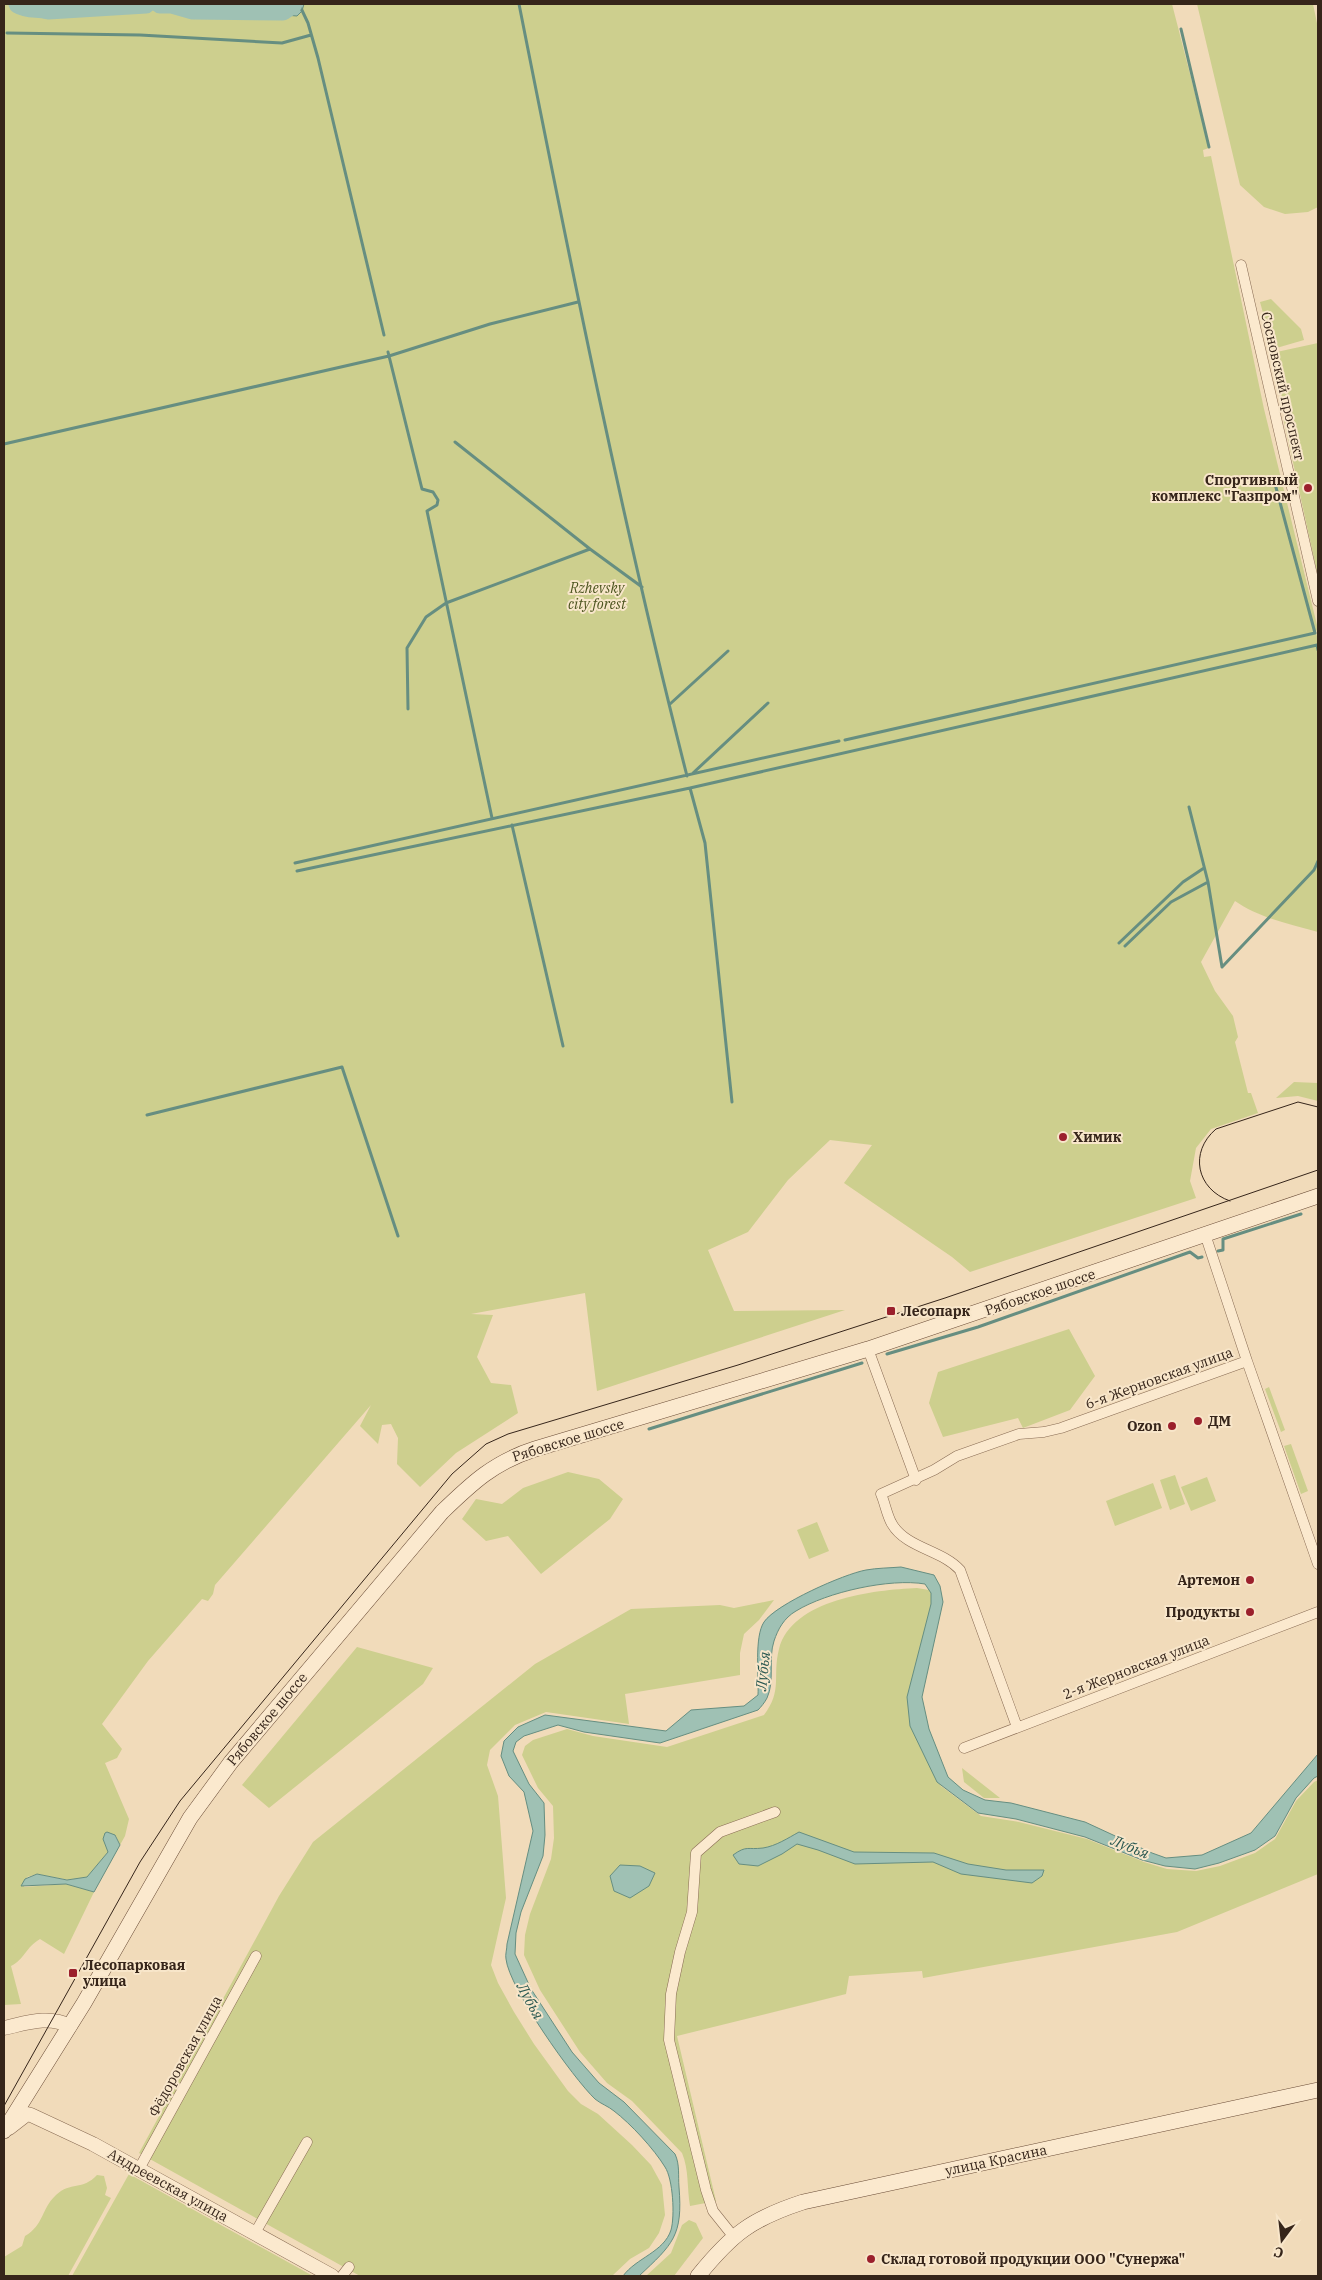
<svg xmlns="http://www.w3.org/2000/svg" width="1322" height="2280" viewBox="0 0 1322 2280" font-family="'IBM Plex Serif',serif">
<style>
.green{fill:#cdcf8e}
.water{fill:#9fc1b4;stroke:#668e81}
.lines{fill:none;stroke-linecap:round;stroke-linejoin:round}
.stream{stroke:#668e81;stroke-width:3}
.river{stroke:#9fc1b4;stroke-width:19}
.minor-casing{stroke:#886b53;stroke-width:11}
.tertiary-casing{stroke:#886b53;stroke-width:15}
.secondary-casing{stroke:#6a4c37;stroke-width:16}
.minor{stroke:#fbe9ce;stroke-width:10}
.tertiary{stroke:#fbe9ce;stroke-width:14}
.secondary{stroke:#fbe9ce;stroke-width:15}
.tram{stroke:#36251a;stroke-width:1}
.poi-dot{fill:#9b202c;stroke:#f8e6ca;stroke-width:2}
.labels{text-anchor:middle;stroke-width:4;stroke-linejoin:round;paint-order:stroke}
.street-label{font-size:14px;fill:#36251a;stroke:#f8e6ca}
.poi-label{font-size:14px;font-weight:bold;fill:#36251a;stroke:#f8e6ca;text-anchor:start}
.park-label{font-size:14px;font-style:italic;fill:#4c541f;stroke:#f8e6ca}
.water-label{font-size:15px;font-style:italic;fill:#285750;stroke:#f8e6ca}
</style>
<rect width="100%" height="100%" fill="#f1dbba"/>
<path class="green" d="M4,4H1172L1209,148L1203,150L1204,157L1211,156L1264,409L1318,629L1316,631L1318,642V932C1290,924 1259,918 1235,901L1201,962L1215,991L1233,1016L1238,1037L1235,1042L1248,1093H1251L1258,1113L1211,1129L1196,1148L1190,1181L1196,1198L970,1272L952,1257L844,1183L872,1145L830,1140L788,1180L748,1232L708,1250L734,1311L845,1310L597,1391L585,1293L471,1314L493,1315L477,1357L491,1383L511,1385L518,1413L456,1453L420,1487L397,1464L398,1438L391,1424L382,1425L378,1444L360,1426L371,1405L215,1585L213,1594L208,1601L202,1599L148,1661L102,1724L122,1749L117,1758L105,1763L129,1819L125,1836L120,1845L116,1836L104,1841L109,1849L108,1852L87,1877L69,1880L37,1874L27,1877L24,1887L66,1884L94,1892L64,1954L40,1939C25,1948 25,1959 11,1966L21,2004L4,2005Z
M1197,4H1313L1318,28V207L1308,212L1285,214L1264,207L1240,185Z
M1271,299L1301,329L1304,340L1273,349L1260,302Z
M1318,343V577L1284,421L1286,417L1272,353Z
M1294,1082L1318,1083V1101L1298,1096L1276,1098Z
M1069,1329L1095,1376L1070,1410L1023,1428L1018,1418L943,1437L929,1403L938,1372Z
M1269,1387L1285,1430L1281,1432L1265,1389Z
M1291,1444L1308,1491L1301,1494L1284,1446Z
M568,1472L599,1479L623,1499L610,1519L541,1574L508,1536L486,1541L462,1519L476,1499L502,1504L523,1488Z
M1175,1475L1185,1504L1170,1510L1160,1480Z
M1207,1477L1216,1501L1191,1511L1181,1487Z
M1153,1483L1162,1508L1115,1526L1106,1501Z
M817,1522L829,1551L809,1559L797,1530Z
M917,1588L929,1590L935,1599L912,1702L932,1770L941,1786L981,1816L1019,1822L1087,1839L1144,1862L1167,1869L1196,1871L1220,1866L1255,1853L1275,1839L1296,1801L1314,1782L1318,1780V1874L1177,1932L923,1978L922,1971L849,1976L846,1994L677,2036L716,2201L690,2206C687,2189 689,2169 682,2153L632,2101L607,2083L580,2052L540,1990L524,1955L525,1935L530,1914L551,1859L554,1838L553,1806L538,1788L522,1755L525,1746L533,1740L567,1729L593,1736L667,1747L764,1715C783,1690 772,1676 779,1649C792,1599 874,1590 917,1588Z
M774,1600L759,1620L744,1634L740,1653V1675L625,1694L629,1724L546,1712L515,1725L490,1750L487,1765L498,1796L506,1898L491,1965L498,1983L514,2012L534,2044L568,2091L581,2104L598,2114L632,2145L651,2165L662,2185L665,2215L659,2233L649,2248L630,2259L612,2276H360L139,2153L279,1896L313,1842L535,1664L631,1609L720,1605L734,1608Z
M357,1647L433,1668L423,1684L269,1808L242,1785Z
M962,1768L1000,1798H984L964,1782Z
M129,2174L313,2276H72Z
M97,2175L104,2176L107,2188L105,2195L111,2198L68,2276H4V2257L22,2246L25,2236C44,2225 41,2209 56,2195C71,2181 82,2191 97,2175Z
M689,2220L696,2223L703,2238L674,2276H646L671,2253L682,2225Z"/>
<path class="water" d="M281,4H304L302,11L297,16L285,15L277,10Z
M901,1567L934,1575L940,1586L943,1602L922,1697L929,1729L948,1777L963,1790L985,1800L1011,1803L1085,1822L1152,1853L1166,1858L1202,1855L1251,1833L1318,1754V1776L1314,1778L1296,1798L1275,1836L1255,1850L1219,1863L1195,1869L1165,1866L1142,1860L1085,1837L1016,1819L978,1813L937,1782L910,1726L907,1697L931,1604V1593L925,1584C890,1578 827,1592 796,1611C784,1618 778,1629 774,1641C768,1659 775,1681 767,1698C765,1702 761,1707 758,1710L660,1743L584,1732L558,1725L524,1736L516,1742L513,1751L529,1784L544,1803L545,1835L543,1856L521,1912L516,1933L515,1954L531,1989L572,2052L599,2083L624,2102L675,2154C680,2165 678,2175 679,2187C683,2236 673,2244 639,2276H623C636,2258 664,2252 671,2230C675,2216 673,2179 665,2167C654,2149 631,2124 614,2111C608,2106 601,2104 595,2099C573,2078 509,1988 506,1959C505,1955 507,1949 507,1944L533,1831L524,1792L509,1776L501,1756L504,1741L518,1727L545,1715L666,1731L691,1710L744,1706L758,1695C759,1677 754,1637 764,1622C776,1604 844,1574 866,1570C877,1568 889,1568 901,1567Z
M107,1832L115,1835L120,1845L94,1892L66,1884L21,1886L25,1879L37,1874L67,1880L87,1877L108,1852L103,1839L105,1833Z
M799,1832L854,1852L934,1853L968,1864L1006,1870H1044L1042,1876L1032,1883L961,1874L933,1862L855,1864L818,1850L797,1844L782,1854L758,1866L739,1864L733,1855C747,1845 747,1850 763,1848C776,1846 788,1838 799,1832Z
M620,1865L640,1866L655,1873L649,1886L630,1898L614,1891L610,1876Z"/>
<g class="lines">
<path class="stream" d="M299,4L308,23L318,58L384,335
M519,4C570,262 622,521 687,776
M1181,29L1209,147
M7,33L140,35L282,43L311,35
M388,352L422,489L433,492L438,500L437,505L427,511L492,818
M455,442L590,549
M4,444L389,356L490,324L578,302
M670,704L728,651
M408,709L407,648L426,617L446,603L590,549L642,587
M845,740L1315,633L1274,480
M692,774L768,703
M690,788L705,843L732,1102
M1189,807L1208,882L1222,967
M512,825L563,1046
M295,863L839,741
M297,871L690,788L1317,645L1318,650
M1119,943L1183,882L1204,868
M1125,946L1171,902L1208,882
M1223,966L1314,870L1318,861
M147,1115L342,1067L398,1236
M1218,1251L1223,1250V1239L1301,1214
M887,1354L978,1327L1190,1252L1198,1258L1202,1257
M649,1429L862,1363"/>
<path class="river" d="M18,4C28,10 38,7 48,10L146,4
M160,4H172L193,10L283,11L293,4"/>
<g class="minor-casing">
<path id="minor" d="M1241,265L1318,601
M1205,1234L1247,1361
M868,1349L916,1480
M1017,1727L960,1570C942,1550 906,1548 892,1524C887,1516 885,1503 881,1494L934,1470L957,1456L1019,1434L1044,1432L1061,1428L1247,1361L1318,1564
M964,1748L1318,1612
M139,2169L256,1956
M255,2233L307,2142
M733,2236L713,2211L706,2190L669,2040L671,1994L680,1952L692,1912L696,1853L720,1832L775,1812
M342,2276L349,2267"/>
</g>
<g class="tertiary-casing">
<path id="tertiary" d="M4,2028C27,2023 48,2015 70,2026
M9,2128L27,2114L31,2115L93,2144L332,2276"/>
</g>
<g class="secondary-casing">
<path id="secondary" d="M4,2131L84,2003L190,1818L231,1762L442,1512C472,1483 494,1462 535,1449L868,1349L1318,1196
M698,2276C732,2234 751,2219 803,2202L1318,2090"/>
</g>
<use href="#minor" class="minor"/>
<use href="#tertiary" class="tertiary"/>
<use href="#secondary" class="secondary"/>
<path class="tram" d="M1230,1201C1196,1189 1189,1152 1216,1129L1298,1102L1318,1107
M4,2106L140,1862L180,1801L452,1474L486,1444L508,1434L738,1365L945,1298L1318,1170"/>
</g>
<g class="poi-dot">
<circle cx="1308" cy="488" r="5"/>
<circle cx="1063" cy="1137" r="5"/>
<rect x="886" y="1306" width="10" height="10" rx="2.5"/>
<circle cx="1198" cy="1421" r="5"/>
<circle cx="1172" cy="1426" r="5"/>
<circle cx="1250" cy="1580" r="5"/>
<circle cx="1250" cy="1612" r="5"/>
<rect x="68" y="1968" width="10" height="10" rx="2.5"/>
<circle cx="871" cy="2259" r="5"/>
</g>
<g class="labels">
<g class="street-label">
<text transform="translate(1283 386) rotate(77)" y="5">Сосновский проспект</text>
<text transform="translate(1040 1292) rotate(-19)" y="5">Рябовское шоссе</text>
<text transform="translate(1159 1378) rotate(-20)" y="5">6-я Жерновская улица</text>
<text transform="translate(568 1440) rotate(-17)" y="5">Рябовское шоссе</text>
<text transform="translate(1136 1667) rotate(-21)" y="5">2-я Жерновская улица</text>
<text transform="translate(267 1719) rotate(-50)" y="5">Рябовское шоссе</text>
<text transform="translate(185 2056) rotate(-61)" y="5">Фёдоровская улица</text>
<text transform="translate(996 2160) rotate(-12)" y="5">улица Красина</text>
<text transform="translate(168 2185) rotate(29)" y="5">Андреевская улица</text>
</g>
<g class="poi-label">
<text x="1298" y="485" text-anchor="end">Cпортивный<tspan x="1298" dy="16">комплекс "Газпром"</tspan></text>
<text x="1073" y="1142">Химик</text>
<text x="901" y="1316">Лесопарк</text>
<text x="1208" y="1426">ДМ</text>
<text x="1162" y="1431" text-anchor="end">Ozon</text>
<text x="1240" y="1585" text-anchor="end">Артемон</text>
<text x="1240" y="1617" text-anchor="end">Продукты</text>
<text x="83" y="1970">Лесопарковая<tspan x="83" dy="16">улица</tspan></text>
<text x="881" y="2264">Склад готовой продукции ООО "Сунержа"</text>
</g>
<g class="park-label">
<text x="597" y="593">Rzhevsky<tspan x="597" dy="16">city forest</tspan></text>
</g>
<g class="water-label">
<text transform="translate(763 1671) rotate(-84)" y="5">Лубья</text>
<text transform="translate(1130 1847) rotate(22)" y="5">Лубья</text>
<text transform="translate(530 2001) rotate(61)" y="5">Лубья</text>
</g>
</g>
<rect width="1322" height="2280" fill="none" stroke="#36251a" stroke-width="10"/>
<g transform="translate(1282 2240) rotate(195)" stroke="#f8e6ca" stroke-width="4" paint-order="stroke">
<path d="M0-4L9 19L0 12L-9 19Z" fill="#36251a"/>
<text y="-8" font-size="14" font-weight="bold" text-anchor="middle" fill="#36251a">С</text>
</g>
</svg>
